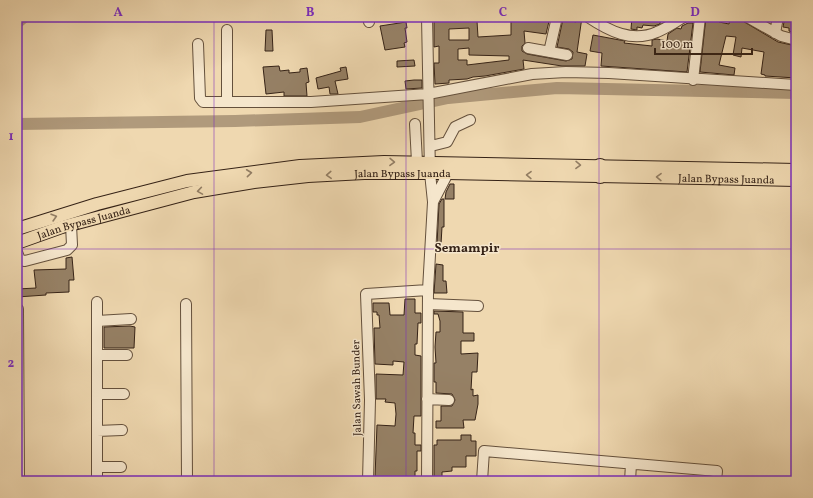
<svg xmlns="http://www.w3.org/2000/svg" width="813" height="498" viewBox="0 0 813 498" font-family="Vollkorn,serif">
<style>
.lines{fill:none;stroke-linecap:round;stroke-linejoin:round}
.canal{stroke:#b09a7c;stroke-width:7}
.river{stroke:#b09a7c;stroke-width:12}
.building{fill:#968166;stroke:#352216;fill-rule:evenodd}
.minor-casing{stroke:#64503c;stroke-width:12}
.major-casing{stroke:#352216;stroke-width:14}
.highway-casing{stroke:#352216;stroke-width:16}
.minor{stroke:#f5e6cc;stroke-width:10}
.major{stroke:#efd8b0;stroke-width:12}
.highway{stroke:#efd8b0;stroke-width:14}
.oneway{stroke:#927d63}
.grid{fill:none;stroke:#7b2cbf;stroke-width:1;stroke-opacity:0.55}
.labels{text-anchor:middle;stroke-width:3;stroke-linejoin:round;paint-order:stroke}
.street-label{font-size:11px;fill:#352216;stroke:#f5e6cc}
.quarter-label{font-size:13px;font-weight:bold;fill:#352216;stroke:#f5e6cc}
.neatline{fill:none;stroke:#7b2cbf;stroke-width:1.5}
.grid-label{font-size:13px;text-anchor:middle;font-weight:bold;fill:#7b2cbf}
</style>
<rect width="100%" height="100%" fill="#efd8b0"/>
<filter id="stains"><feTurbulence type="fractalNoise" baseFrequency=".005" numOctaves="4"/><feColorMatrix values="0 0 0 0 .2 0 0 0 0 .09 0 0 0 0 .02 0 0 0 .5 -.17"/></filter>
<radialGradient id="worn" r=".72"><stop offset=".6" stop-color="#630" stop-opacity="0"/><stop offset="1" stop-color="#630" stop-opacity=".3"/></radialGradient>
<g class="lines">
<path class="canal" d="M17,26L28,17"/>
<path class="river" d="M17,124L235,121L360,117L448,98L557,88L796,93"/>
</g>
<path class="building" d="M434,17H475V21H477L478,37L511,35V17H550L546,34L524,31L525,43L522,46V51L527,54L566,61L572,59L573,52L569,49L557,47L563,19L576,22L577,17H582L577,52L587,54L585,66H562L523,60L524,69L485,76L473,77L467,79L449,80V83L435,84L434,63H439V46L434,47ZM469,28V40H449V29ZM469,48V55L509,56V60L467,65V60H458V49Z
M632,17H661L660,24L654,26L643,25L642,28L637,27V30L631,29Z
M706,17H712L719,19V22L729,24L730,18L741,20L778,42L796,46V78L765,76V75L761,74L764,52L742,48L741,57L733,55L736,37L726,36L719,65L735,68L734,75L700,72Z
M785,17H796L795,33L789,31V28L783,27Z
M406,22L407,28H405L407,42L404,43L405,47L385,50L380,26Z
M688,23H693L687,72L601,66L602,53L590,51L593,35L625,41L624,43L652,46V40L657,39L667,41L668,34L677,28L681,29L682,26Z
M266,30H272L273,51H265Z
M414,60L415,66L397,67V61Z
M279,66L280,71L289,70V73L300,72V69L307,68L309,82L306,83L307,96H284V92L266,94L263,67Z
M346,67L348,79L335,81L338,94H330L329,87L318,89L316,78L341,71L340,68Z
M414,80H422V88L406,89L405,81Z
M450,184H454V199H445L446,192Z
M442,199H444V227H442L441,244H437L439,204Z
M72,257L74,280H69V292L46,293V295L17,297V289L36,288L34,270L66,269V258Z
M436,264L443,265V281H446L447,293H434Z
M405,299H415V313H421V323H418L417,344H415V355L421,356V416H414L413,433H415V445H421V451H417V471H415V477H375L377,425L395,426L396,414L395,403L385,402L386,399H376V374L403,375L404,362L393,361V365L375,364L374,328H380L379,315H377V312H373V303H389L390,315H404Z
M434,311L463,312V333H474V341H461V354L478,353L477,372H472L471,390L473,389V396L478,395V404L475,420H463L464,428H436V421H441V406H452L455,400L452,394L436,393V382H434V363H436L435,347L436,332H440V321L438,314H434Z
M130,326L135,327L134,348H104V327Z
M461,435H471V441H476V456H466V467H452V471L442,472V479L434,480V445H437V440H461Z"/>
<g class="lines">
<g class="minor-casing">
<path id="minor" d="M368,17L369,22
M588,17C609,31 632,43 657,32C667,28 675,22 684,17
M747,17L781,36L796,40
M775,33L778,17
M198,44L200,98L203,102H311L428,94L532,74L566,72L609,73L796,85
M528,48L567,55
M549,52L557,17
M693,80L700,17
M227,102V30
M415,124L417,162
M431,146L447,142L455,127L470,120
M433,202L448,173
M17,252L20,260L25,261L67,250L72,245L71,225
M97,302V481
M186,304L187,481
M428,304L478,306
M18,309L19,481
M97,321L131,319
M98,355H127
M97,394H124
M427,399L449,400
M97,431L122,430
M97,467H121
M368,481L370,400L366,294L428,290
M427,481L428,290L433,202L430,173L427,17
M482,481L484,451L717,471L716,481
M630,481L631,464"/>
</g>
<g class="major-casing">
<g id="major">
<path d="M17,229L97,204L187,181L300,166L384,162L796,170"/>
<path id="s1" d="M17,243L62,227L194,192L254,182L308,176L364,173H447L796,180"/>
</g>
</g>
<g class="highway-casing">
<path id="highway" d="M600,166V176"/>
</g>
<use href="#minor" class="minor"/>
<use href="#major" class="major"/>
<use href="#highway" class="highway"/>
</g>
<defs><path id="oneway-chevron" d="M-2-3.5L2.5 0L-2 3.5" fill="none" stroke-width="1.6" stroke-linecap="round" stroke-linejoin="round"/></defs>
<g class="oneway">
<use href="#oneway-chevron" transform="translate(392 162) rotate(1)"/>
<use href="#oneway-chevron" transform="translate(578 165) rotate(1)"/>
<use href="#oneway-chevron" transform="translate(249 173) rotate(-6)"/>
<use href="#oneway-chevron" transform="translate(329 175) rotate(177)"/>
<use href="#oneway-chevron" transform="translate(529 175) rotate(-179)"/>
<use href="#oneway-chevron" transform="translate(659 177) rotate(-179)"/>
<use href="#oneway-chevron" transform="translate(200 191) rotate(171)"/>
<use href="#oneway-chevron" transform="translate(54 217) rotate(-16)"/>
</g>
<path class="grid" d="M214,17V481M406,17V481M599,17V481M17,249H796"/>
<g class="labels">
<g class="street-label">
<text dy="4" stroke="none"><textPath href="#s1" startOffset="394">Jalan Bypass Juanda</textPath></text>
<text dy="4" stroke="none"><textPath href="#s1" startOffset="718">Jalan Bypass Juanda</textPath></text>
<text dy="4" stroke="none"><textPath href="#s1" startOffset="70">Jalan Bypass Juanda</textPath></text>
<text transform="translate(356 388) rotate(-91)" y="4">Jalan Sawah Bunder</text>
</g>
<g class="quarter-label">
<text x="467" y="252">Semampir</text>
</g>
</g>
<rect width="813" height="498" fill="none" stroke="#efd8b0" stroke-width="44"/>
<path d="M655 48v6h97v-6" fill="none" stroke="#352216" stroke-width="2"/>
<text x="661" y="48" font-size="12" fill="#352216" stroke="#f5e6cc" stroke-width="3" paint-order="stroke">100 m</text>
<rect x="22" y="22" width="769" height="454" class="neatline"/>
<g class="grid-label">
<text x="118" y="16">A</text>
<text x="310" y="16">B</text>
<text x="503" y="16">C</text>
<text x="695" y="16">D</text>
<text x="11" y="140">1</text>
<text x="11" y="367">2</text>
</g>
<rect width="100%" height="100%" filter="url(#stains)"/>
<rect width="100%" height="100%" fill="url(#worn)"/>
</svg>
